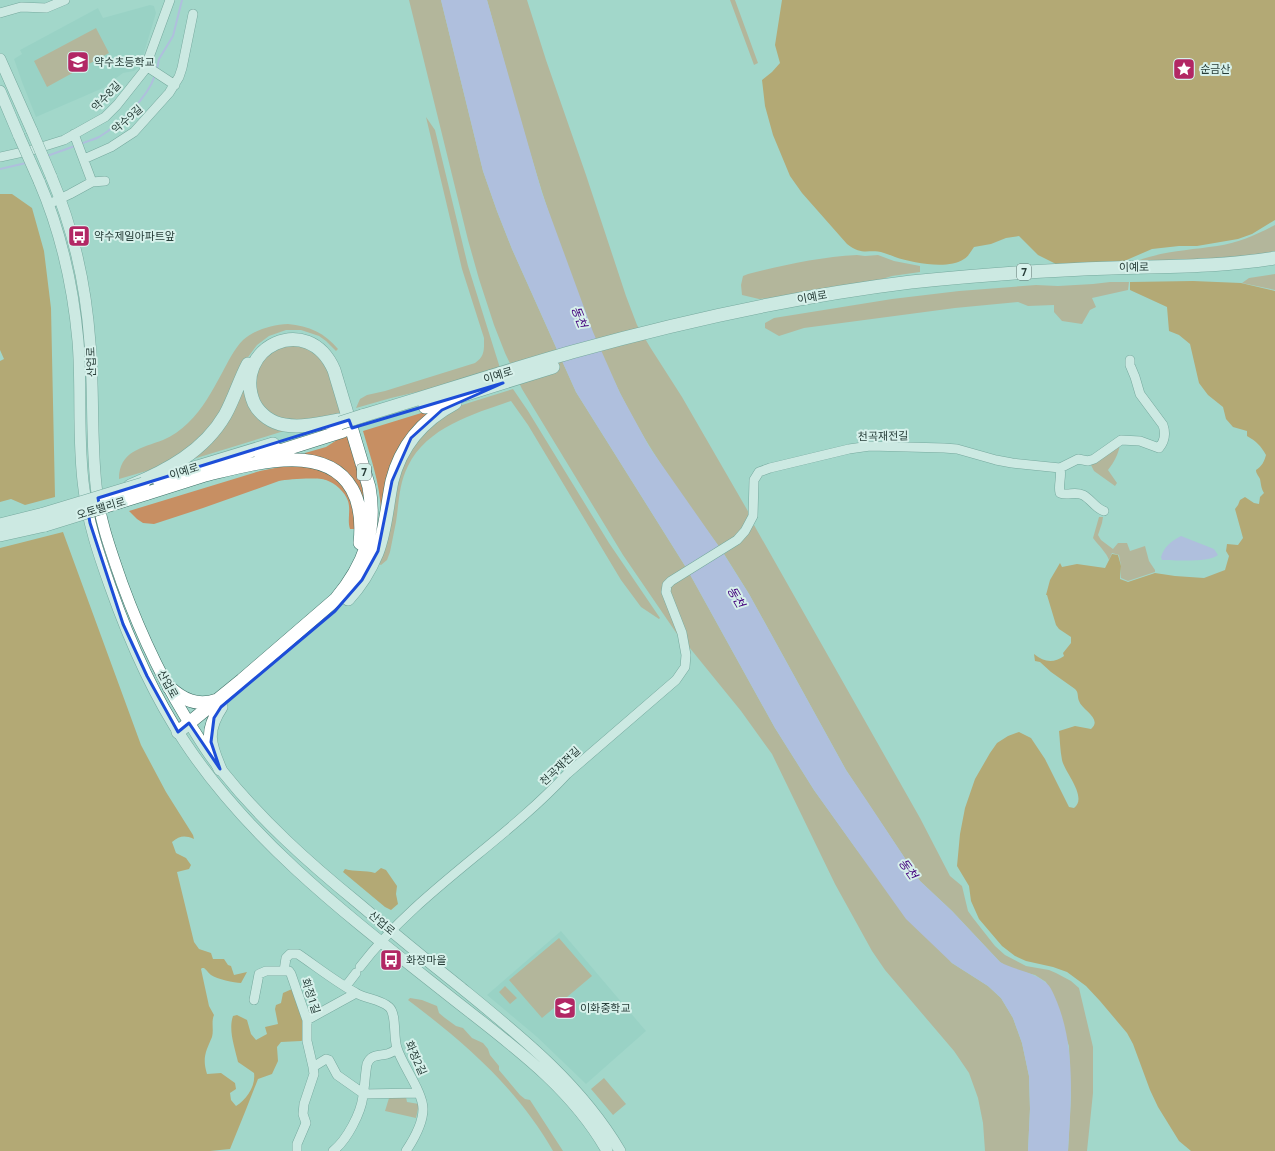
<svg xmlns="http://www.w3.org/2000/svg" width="1275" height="1151" viewBox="0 0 1275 1151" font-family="'Open Sans','Noto Sans KR',sans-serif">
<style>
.built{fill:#8fcdbf}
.green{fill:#c78f63}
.forest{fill:#c8710f}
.water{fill:#bea2f3}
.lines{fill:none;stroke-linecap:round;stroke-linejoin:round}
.stream{stroke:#bea2f3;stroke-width:2}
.minor-casing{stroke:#407268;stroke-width:10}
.major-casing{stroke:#407268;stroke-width:12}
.highway-casing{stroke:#407268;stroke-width:14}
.minor{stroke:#fff;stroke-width:9}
.major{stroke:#fff;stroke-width:11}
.highway{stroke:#fff;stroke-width:13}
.major-bridge-casing{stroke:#407268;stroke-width:12;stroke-linecap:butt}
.highway-bridge-casing{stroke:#407268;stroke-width:14;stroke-linecap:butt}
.major-bridge{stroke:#fff;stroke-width:11}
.highway-bridge{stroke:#fff;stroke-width:13}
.marked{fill:none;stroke:#1d4ed8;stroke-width:3;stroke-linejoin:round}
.labels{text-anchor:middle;stroke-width:4;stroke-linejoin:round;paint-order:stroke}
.shield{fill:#d7f1eb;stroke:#5c736e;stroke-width:1}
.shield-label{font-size:10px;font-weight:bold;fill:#273d38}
.poi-label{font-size:11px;fill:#273d38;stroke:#d7f1eb;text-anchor:start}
.street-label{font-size:11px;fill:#273d38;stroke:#d7f1eb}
.water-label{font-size:12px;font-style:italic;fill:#44007d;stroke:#d7f1eb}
</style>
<rect width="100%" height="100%" fill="#a2d7cb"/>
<path class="built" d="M150,5L154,6L156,13L140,66L134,71L123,73L103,88L87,95L36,117L22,82L14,59L22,54L20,50L98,8L103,18Z
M561,931L646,1031L586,1084L537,1037L487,995Z"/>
<path class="green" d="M409,0H441L483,171L497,211L512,249L576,392L687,569L775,728L814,790L857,850L952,963L988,986L1001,998L1013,1018L1022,1043L1029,1076L1030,1109L1028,1151H985L983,1123L978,1098L969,1073L954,1051L885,970L872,951L835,884L772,754L741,711L689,647L685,634L663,585V593L679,633L677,634L623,555L522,389L505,353L494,325L479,279L468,240Z
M487,0H527L546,60L586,175L626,296L637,325L650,347L682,397L749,513V517L736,537L720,548C683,498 647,448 620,393C559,268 524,133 487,0Z
M730,0H735L758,63L754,65Z
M96,28L109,53L47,87L34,61Z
M426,117L435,130L468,266L500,368L430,389L391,398L356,408L360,399L367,395L385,391L475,363C485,356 484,350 484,338L462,269Z
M1275,225V253L1224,258L1137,261C1163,251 1190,250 1217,246C1238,243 1256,235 1275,225Z
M857,255L865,256L878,255L894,261L920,266V272L892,276L876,281L772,298L759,299L742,295L741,285L743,276L748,274C783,265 820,257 857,255Z
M1275,274V290L1242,283L1249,278Z
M1110,282H1129L1128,290L1092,298L1096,307L1090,310L1082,324L1062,321L1054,312V305L1028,306L1018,302L955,308L804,328L779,336L765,328V323L774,318L892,299L959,291L1036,285L1058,286L1093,284Z
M288,324C309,326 325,333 338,349L336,351L326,341L319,336L301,330H286L269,336L257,345L243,364L231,391L211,428L177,459L150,470L119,479C119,451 142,448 163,440C172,436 181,430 188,423C203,409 212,391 222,373C228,362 234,349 243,340C256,329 272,325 288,324Z
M295,342L328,362L343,413L324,419L283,421L261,406L253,380L267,352Z
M244,382L246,389L284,431L190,460Z
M513,389L528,411L609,543L660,618L659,619L641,607L621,580L528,425L511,401C474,414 427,427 408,466C399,483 399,503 396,522C394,532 392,542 390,552L387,560L381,565L379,564L398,479L413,442L449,411L462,405Z
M431,410L432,412L420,422L381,515C381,486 371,459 363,431Z
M349,435L364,481L368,511L357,491L306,458L305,453L326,447L340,438Z
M1120,445C1118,455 1114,462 1108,470L1117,483L1115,486L1094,471L1091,465L1093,463Z
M285,466L316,467L338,478L354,503L355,529H350C347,520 351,511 348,501C345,492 335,483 326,480C318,477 288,479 279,481L203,508L154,524L143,523L137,519L129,511L260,471Z
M1099,517H1103L1102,523L1098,535L1101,540L1113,549L1118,543H1127L1130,551L1145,546L1149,561L1155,570V572L1128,581L1121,578V566L1119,555L1112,553L1109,560C1106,552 1099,546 1093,538Z
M754,525L920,818L950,876L962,886L968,911L973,918L995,946L1005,955L1026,966L1049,970L1056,973L1071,981L1079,988L1093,1047V1093L1087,1151H1068L1071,1096L1069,1046L1046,982L1035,975L1009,968L1000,962L952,911L920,881L846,770L749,594L724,554L741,542Z
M559,938L592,976L542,1018L509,980Z
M505,986L517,998L510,1004L499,992Z
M410,998L422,1000L437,1006L439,1013L445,1018L456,1026L463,1028L472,1038L483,1043L488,1049L490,1055L499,1066V1070L520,1095L525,1099L530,1100L563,1151H553C517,1088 465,1043 408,1000Z
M604,1078L626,1104L613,1115L591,1089Z
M406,1097L407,1102L419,1104L416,1118L385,1111L389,1098Z"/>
<path class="forest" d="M782,0H1275V220L1252,234L1238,239L1197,246H1179L1152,249L1122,262L1056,264L1038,255L1019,236L1006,238L991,244L974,247C971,251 969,256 964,259C948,270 913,263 895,257C892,256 888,254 884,253C868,248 864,257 847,244L802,193L790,176L773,135L765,106L762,80L772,72L780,63L775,45Z
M0,194H12L32,208L44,251L51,308L55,497L25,505L11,499L0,502V361L4,359L0,350Z
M1193,281L1241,283L1275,291V1151H1191L1179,1141L1158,1107L1150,1090L1133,1044L1127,1033L1100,1001L1086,986L1067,972L1053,967L1026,961L1015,956L1002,946L979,919L971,901L969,886L957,866L960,834L965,808L975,779L990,753L997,743L1008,736L1019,732L1031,738L1045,759L1069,807L1074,808C1088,797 1065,773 1062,760C1060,750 1060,740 1059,731L1075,726L1091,729C1103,719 1082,710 1079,701C1077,696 1079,693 1075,689L1051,672L1040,662L1035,661L1034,654C1044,662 1053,664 1064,656L1063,653L1071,643V637L1059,629L1056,625L1047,595H1046L1050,580L1060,563L1062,567L1077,564L1105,568L1112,554L1118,555L1121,566L1120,579L1128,582L1155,573L1175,576L1204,578L1225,570L1229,556L1226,551L1227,544L1238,545L1243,538L1235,509L1238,505L1240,500L1245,497L1254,503L1259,504L1260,497L1264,493C1261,488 1261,484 1260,479C1259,476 1256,474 1256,470C1262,466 1264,462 1266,455C1261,446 1256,441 1247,436V431L1233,427L1226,419L1223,407L1208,395L1199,383L1190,344L1179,335L1169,331L1167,307L1130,290V282Z
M63,532L141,745L166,792L193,835L194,839C184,835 180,836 172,842L176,853L186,858L191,865L189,869L177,872L194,942L199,949L211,953L213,959H224L228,965L231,966L234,975L247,972L241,983C234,983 217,979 211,975C208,973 207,970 204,968H202L201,969L209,1006L214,1015C211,1022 214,1030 212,1037C206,1051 202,1058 207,1074L221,1073L235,1083L236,1089L230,1093L231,1100L236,1106C246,1100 256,1086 254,1073L238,1062C235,1048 228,1030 233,1016L237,1015L247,1020L251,1034L256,1040L267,1034L265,1027L278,1024L275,1009L276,1005L281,1003L283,993L292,989L303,1022L304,1040L301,1041L281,1042L277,1047L278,1061L272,1074L258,1079L245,1112L243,1110L245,1112L230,1149L210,1151H0V548Z
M381,868L386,870L397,886L396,894L398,904L391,910L385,907L343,872L345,869C355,872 365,870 375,873Z"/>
<path class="water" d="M441,0H487L542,193L593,332L620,393L650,448L720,548L749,594L846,770L867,801L920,881L952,911L1000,962C1014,970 1032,971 1045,982C1051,986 1054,995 1057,1002C1076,1049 1071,1102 1068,1151H1028L1030,1109L1029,1076L1022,1043L1013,1018L1001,998L988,986L952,963L906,919L814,790L775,728L687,569L576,392L512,249L497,211L483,171Z
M1181,536L1214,549L1218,555C1209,563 1174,560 1162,560L1161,557C1164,547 1171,541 1181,536Z"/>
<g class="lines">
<path class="stream" d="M157,69L159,59L173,36L182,0
M81,144C87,141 93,140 99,137C119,125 148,98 155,75
M47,156L75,146
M0,169L26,163"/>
<g class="minor-casing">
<path id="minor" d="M0,13L21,7L46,8L65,0
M146,66L175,85
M74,134L92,182
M0,157L32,150L64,140L105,117L117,105L144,71L170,0
M84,159L111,147L134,132L169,93L179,77L182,68L193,14
M49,204L70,194L92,182L105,181
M1060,468C1062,477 1058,485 1060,493C1068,496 1075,491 1083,495C1091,499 1095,508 1104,511
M360,967C417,892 503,843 567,774L676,680L685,667L686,655L682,633L666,592L667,585L671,581L737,540L745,531L753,516L754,480L759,472L770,468L849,449L870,446L944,448L957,449L996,460L1012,463L1060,468L1078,459L1088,461L1094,459L1121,440L1140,441L1159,448C1165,441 1166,434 1163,425L1140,394L1135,377L1130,365V360
M346,986L356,973
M254,1000L259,974L266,971H284
M307,1020L356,993
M313,1067L326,1059L329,1060L337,1075L364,1094L418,1093
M297,1151V1144L306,1123L303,1114L304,1104L314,1074L313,1067L307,1041V1020L291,974L289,971H284L286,958L290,954H298C317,967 336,982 356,993C366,999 380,999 389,1007C397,1014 393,1037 397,1048C402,1065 423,1092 423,1109C423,1123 414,1139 406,1151
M333,1151C347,1140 361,1113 363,1096C365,1085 365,1075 367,1064C371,1054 378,1056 387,1054C391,1053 394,1051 397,1049"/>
</g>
<g class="major-casing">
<path id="major" d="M0,59L32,131
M0,91L19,136
M51,176C73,228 86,286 90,343C94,390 91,438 96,485C99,519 111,551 122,583C141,635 165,686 195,732C203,745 212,759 222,771C262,821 309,863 358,903C391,931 425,959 459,986C519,1035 580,1083 620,1151
M39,181C61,232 73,286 78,341C82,390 77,440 84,489C88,523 99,555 110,586C129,640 152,693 184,741C252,844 352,919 448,995C506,1041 570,1085 607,1151"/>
</g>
<g class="highway-casing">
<path id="highway" d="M425,407L553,367
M362,416C432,395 502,372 572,352C683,321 797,296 911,282C978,275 1045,270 1112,268C1167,266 1221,267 1275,258
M261,457L343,431
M201,476C245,466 324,439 352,489C361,505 362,524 360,543
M158,479L273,444
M130,486C167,471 204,451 225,415C234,399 239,381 248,364
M145,494L208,474
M0,525L44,514
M0,535L45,525
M348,599C360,586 370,570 377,553C386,530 387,505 392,481C401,445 423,420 455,403
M169,687C183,700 198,707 217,700
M178,732L242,680L336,599C364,565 377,532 369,487L334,370C308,310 231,348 254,403C260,415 272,423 285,425C303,428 322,423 339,420
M220,769C209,744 205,731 221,707"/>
</g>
<use href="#minor" class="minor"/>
<use href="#major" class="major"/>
<use href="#highway" class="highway"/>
<g class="major-bridge-casing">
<path id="major-bridge" d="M32,131L51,176
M19,136L39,181"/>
</g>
<g class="highway-bridge-casing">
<path id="highway-bridge" d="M340,423L362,416
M44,514L143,484
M45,525L145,494"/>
</g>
<use href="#major-bridge" class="major-bridge"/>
<use href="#highway-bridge" class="highway-bridge"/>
</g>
<path d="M0 0H1275V1151H0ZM503,383L442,410L411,438L392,481L378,551L362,580L335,611L221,707L214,718L211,742L220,769L189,723L178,732L147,676L123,624L90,523L88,512L100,508L98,498L349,420L352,428Z" fill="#a2d7cb" fill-opacity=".55" fill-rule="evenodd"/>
<path class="marked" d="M503,383L442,410L411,438L392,481L378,551L362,580L335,611L221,707L214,718L211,742L220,769L189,723L178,732L147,676L123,624L90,523L88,512L100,508L98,498L349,420L352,428Z"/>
<defs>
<g id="school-square" transform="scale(1.15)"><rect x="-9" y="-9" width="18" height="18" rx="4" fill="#b22764" stroke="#d7f1eb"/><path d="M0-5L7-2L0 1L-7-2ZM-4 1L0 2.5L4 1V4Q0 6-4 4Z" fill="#fff"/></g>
<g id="sight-square" transform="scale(1.15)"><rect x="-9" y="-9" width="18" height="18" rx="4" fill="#b22764" stroke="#d7f1eb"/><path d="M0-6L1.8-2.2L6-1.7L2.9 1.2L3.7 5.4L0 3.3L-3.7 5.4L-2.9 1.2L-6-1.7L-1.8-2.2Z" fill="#fff"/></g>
<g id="bus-square" transform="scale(1.15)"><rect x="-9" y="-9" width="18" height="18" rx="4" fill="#b22764" stroke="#d7f1eb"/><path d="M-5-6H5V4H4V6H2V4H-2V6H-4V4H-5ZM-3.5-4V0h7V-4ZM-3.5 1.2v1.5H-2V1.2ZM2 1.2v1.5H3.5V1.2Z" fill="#fff"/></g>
</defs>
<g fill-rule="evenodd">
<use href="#school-square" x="78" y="62"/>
<use href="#sight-square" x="1184" y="69"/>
<use href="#bus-square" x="79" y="236"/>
<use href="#bus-square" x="391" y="960"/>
<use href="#school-square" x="565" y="1008"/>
</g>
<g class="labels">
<g class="shield">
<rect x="1017" y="264" width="14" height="16" rx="3"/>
<rect x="357" y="464" width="14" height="16" rx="3"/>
</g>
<g class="shield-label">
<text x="1024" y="276">7</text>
<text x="364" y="476">7</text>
</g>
<g class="poi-label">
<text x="94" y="66">약수초등학교</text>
<text x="1200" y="73">순금산</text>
<text x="94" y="240">약수제일아파트앞</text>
<text x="406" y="964">화정마을</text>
<text x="580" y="1012">이화중학교</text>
</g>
<g class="street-label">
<text transform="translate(106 96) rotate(-46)" y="4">약수8길</text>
<text transform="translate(127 119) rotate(-41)" y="4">약수9길</text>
<text transform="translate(1134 267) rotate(-1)" y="4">이예로</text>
<text transform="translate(812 297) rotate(-10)" y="4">이예로</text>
<text transform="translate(91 362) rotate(-92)" y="4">산업로</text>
<text transform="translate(498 375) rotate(-17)" y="4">이예로</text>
<text transform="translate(883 436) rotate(-1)" y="4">천곡재전길</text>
<text transform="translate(184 471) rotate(-17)" y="4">이예로</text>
<text transform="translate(101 508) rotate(-17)" y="4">오토밸리로</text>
<text transform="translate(168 684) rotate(61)" y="4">산업로</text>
<text transform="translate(560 766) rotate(-43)" y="4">천곡재전길</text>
<text transform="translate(382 923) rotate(40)" y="4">산업로</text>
<text transform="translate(311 996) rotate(72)" y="4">화정1길</text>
<text transform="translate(416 1058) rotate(66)" y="4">화정2길</text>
</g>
<g class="water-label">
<text transform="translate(579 317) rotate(68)" y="4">동천</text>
<text transform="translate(736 597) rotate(60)" y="4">동천</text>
<text transform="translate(908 869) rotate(54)" y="4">동천</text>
</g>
</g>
</svg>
